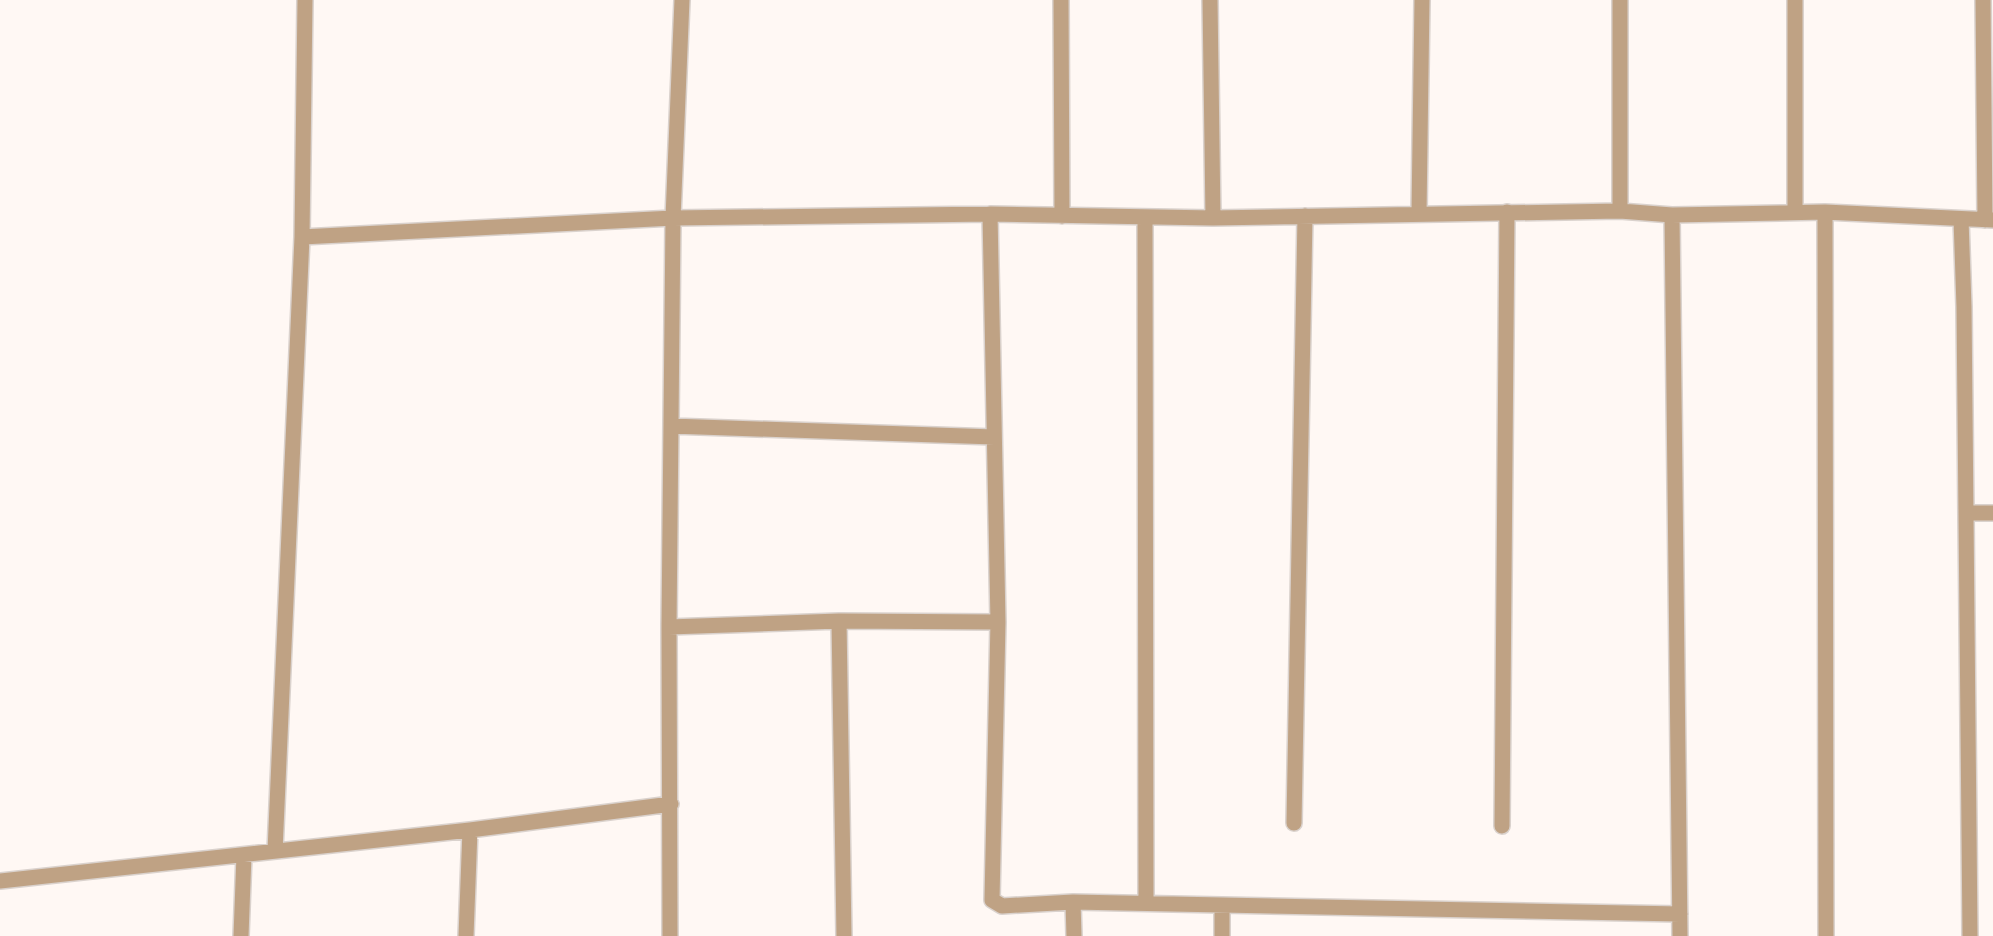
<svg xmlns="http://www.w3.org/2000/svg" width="1993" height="936" viewBox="0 0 1993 936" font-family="Overpass,sans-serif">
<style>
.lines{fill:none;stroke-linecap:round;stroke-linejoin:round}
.minor-casing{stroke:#dad2cd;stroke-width:18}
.minor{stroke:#bfa284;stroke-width:15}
</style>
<rect width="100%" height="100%" fill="#fff8f4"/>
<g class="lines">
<g class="minor-casing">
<path id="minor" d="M1061,0L1062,216
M1210,0L1213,218
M1620,0V211
M1983,0L1985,220
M1795,212V0
M1825,212L1826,936
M1419,213L1422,0
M990,214L998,622L992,900L1002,906L1073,902L1680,914
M1672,215L1680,936
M1145,218L1146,903
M1961,219L1964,307L1970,936
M302,237L305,0
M671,426L994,437
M1967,513H1993
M839,621L844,936
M669,627L839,621L998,622
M1294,823L1305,216
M1502,826L1507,212
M275,851L302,237L673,218L990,214L1213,218L1620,211L1672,215L1825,212L1993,220
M0,881L470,830L671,804
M1073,902L1074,936
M1222,905V936
M241,936L244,855
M466,936L470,830
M670,936L669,627L673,218L682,0"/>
</g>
<use href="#minor" class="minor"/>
</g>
</svg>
